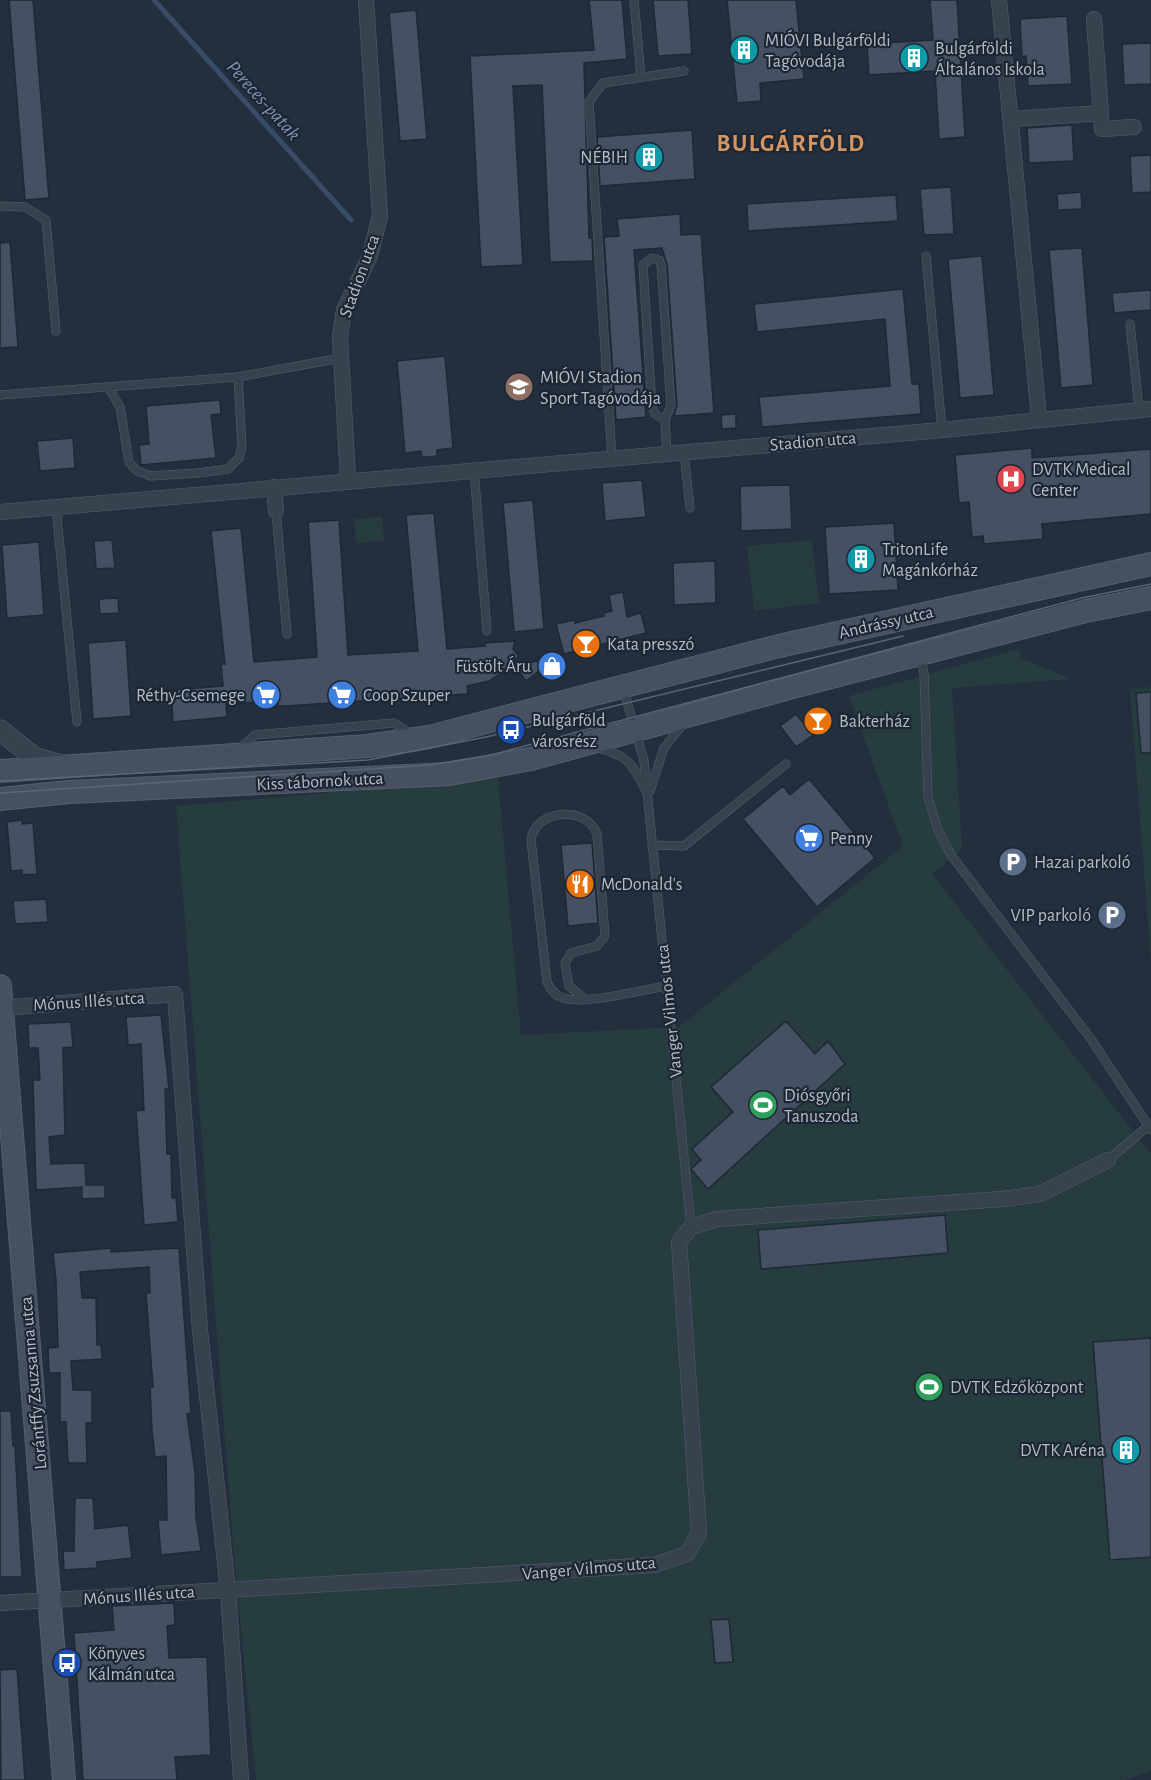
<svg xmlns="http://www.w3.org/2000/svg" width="1151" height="1780" viewBox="0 0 1151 1780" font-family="'Alegreya Sans',sans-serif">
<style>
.green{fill:#263c3f}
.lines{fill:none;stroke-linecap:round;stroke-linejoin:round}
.stream{stroke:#394c67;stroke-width:5}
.building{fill:#455162;stroke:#1f2835;stroke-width:1.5}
.service-casing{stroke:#565f6c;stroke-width:9}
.minor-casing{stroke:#565f6c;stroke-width:16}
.tertiary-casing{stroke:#565f6c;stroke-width:21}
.secondary-casing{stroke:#565f6c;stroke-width:24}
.service{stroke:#38414e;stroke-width:8}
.minor{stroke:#38414e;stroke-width:15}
.tertiary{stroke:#38414e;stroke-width:20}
.secondary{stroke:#465061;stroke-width:22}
.tram{stroke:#5a6575;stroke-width:1.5}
.labels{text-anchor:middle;stroke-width:4.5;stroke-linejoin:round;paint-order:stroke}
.poi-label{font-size:18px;fill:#b4bcc9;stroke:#1d2633;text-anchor:start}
.street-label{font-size:18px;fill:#b4bcc9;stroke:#1d2633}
.water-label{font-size:20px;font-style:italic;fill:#7c92b1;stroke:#1d2633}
.district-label{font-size:24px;font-weight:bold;letter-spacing:1.5px;fill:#d59563;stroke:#1d2633}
</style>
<rect width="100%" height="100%" fill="#242f3e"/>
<path class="green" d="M382,517L384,541L356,543L354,519Z
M812,540L819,603L754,611L747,546Z
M1019,649L1021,658L1071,679L952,688L962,849L932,874L1151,1154V1771L1125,1780H256L235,1569L176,806L498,778L521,1035L679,1027L903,846L849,696Z
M1151,687V962L1130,689Z"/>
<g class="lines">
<path class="stream" d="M154,0L351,220"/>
</g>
<path class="building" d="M9,0H33L49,198L25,200Z
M589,0H622L627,59L584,63L589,238H592L593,261L550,262L542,85L513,86L523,265L481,267L470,56L594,50Z
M653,0H688L692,54L658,56Z
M727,0H796L804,79L760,83L761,101L737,103Z
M930,0H957L965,137L939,139L935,71L869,75L867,44L933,40Z
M416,10L427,139L400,141L389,13Z
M1067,16L1072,84L1028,86L1026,56L1022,57L1020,19Z
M1151,43V84L1124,85L1122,44Z
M1072,125L1074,161L1029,163L1027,128Z
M692,130L695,179L600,186L597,137Z
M1151,155V192L1132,193L1130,156Z
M951,187L954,234L924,235L920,189Z
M1081,192L1082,209L1058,210L1057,194Z
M896,195L898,221L748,231L747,204Z
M680,214L681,235L701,234L714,413L674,416L677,405L667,264L662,248L634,250L646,417L616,420L604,237L619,236L617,219Z
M10,242L18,347L0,348V243Z
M1082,248L1093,385L1061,388L1049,250Z
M982,256L994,395L960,398L948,259Z
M903,289L912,384H919L921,414L762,427L759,397L890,386L885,319L757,332L754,304Z
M1151,290V310L1114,313L1112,293Z
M445,356L453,448L437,450V456L429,457H422L421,451L405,453L397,361Z
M220,400L221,414L211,415L216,458L141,465L139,445L149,444L146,406Z
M736,414V428L722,429L721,415Z
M73,438L75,468L40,471L37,441Z
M1032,448V458L1151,449V514L1042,524L1043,539L984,544L983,536L972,537L969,502L959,503L955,455Z
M642,480L646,517L605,521L602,483Z
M790,485L792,529L741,531L740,486Z
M533,500L544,629L514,632L503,503Z
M434,513L447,649L485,646V643L515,641L513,649L519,656L501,673L489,681L467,686L468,694L286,706H278V701L226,704L227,717L173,722L171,690L223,686L221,664H225L211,531L241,528L254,662L317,657L308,522L339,520L348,655L418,651L406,515Z
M894,523L898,590L829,594L825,527Z
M112,540L115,568L96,569L94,541Z
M39,542L44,615L7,618L2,545Z
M715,561L716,603L674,605L673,563Z
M623,592L627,617L641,613L646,633L564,654L556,624L575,620V623L604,616V613L612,611L609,595Z
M118,598L119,613L100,614L99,599Z
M126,640L131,716L93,719L88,643Z
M558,656L562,672L547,675L545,666L526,681L515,666Z
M1151,692V753H1141L1136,693Z
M796,714L813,735L796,747L780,726Z
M809,779L875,858L817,907L743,819L783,786L790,795Z
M22,820V824L33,823L37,874L22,875V870L11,871L7,822Z
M592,843L598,923L568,926L561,845Z
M46,899L48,922L15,924L13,901Z
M161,1015L169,1089H165L167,1154H171L172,1198H176L178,1222L144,1225L136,1111L144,1110L141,1044L128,1045L126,1017Z
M786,1021L815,1054L828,1041L845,1064L708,1189L691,1169L701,1160L692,1149L733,1112L711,1087Z
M71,1022L73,1047L63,1048L65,1135L49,1137L51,1164L85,1163L86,1185H105V1198L82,1199V1187L36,1190L33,1080H40L38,1048H29L28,1024Z
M945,1215L948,1253L761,1269L758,1230Z
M111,1248V1252L179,1248L191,1413L187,1414L195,1472L196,1517L201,1551L161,1555L158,1520H167L166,1456L155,1457L152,1431L150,1387H153L146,1293H150L149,1267L80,1272L82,1298H96L97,1345L101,1344L102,1359L71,1361L73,1390H92V1423H86L87,1463H68L66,1422H60V1373H49L48,1348L58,1347L56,1280L53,1253Z
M1151,1338V1557L1110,1560L1093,1342Z
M0,1411H11L13,1446H15L22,1577H0Z
M75,1498H93L95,1529L128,1525L132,1558L97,1562V1568L64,1570L63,1551H74Z
M174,1603L175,1625L167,1626L169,1658L207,1657L211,1755L175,1757L177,1780H83L74,1633L114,1630L112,1606Z
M729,1619L733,1662L715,1663L711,1620Z
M17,1669L25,1780H1L0,1670Z"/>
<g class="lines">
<g class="service-casing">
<path id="service" d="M634,0L641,77
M0,206L25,207L46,220L56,331
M926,256L942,430
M1130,324L1139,409
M108,387L120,407L129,462L137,471L151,476L198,473L228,469L239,458L242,446L238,377
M0,395L238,377L341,358
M665,420L655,414L652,407L643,265L652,258L659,260L661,264L671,405L665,420L667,453
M684,452L690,508
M612,458L589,102L603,83L684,71
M474,470L487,631
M56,507L77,722
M276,511L287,634
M920,656L924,673L928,797L938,830L951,855L1091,1039L1151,1130
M623,688L644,761L691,1227
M598,748C628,755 633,765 646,791
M238,750L255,735L394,723L411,734
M650,791L664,748L685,722
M652,845L684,846L786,764
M586,1000L569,986L565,963L571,953L597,946L605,936L597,834C586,805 535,809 531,840L547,982C551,990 555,996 563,998C583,1005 642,990 666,986
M1108,1160L1148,1126"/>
</g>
<g class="minor-casing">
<path id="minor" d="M999,0L1039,418
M1094,19L1102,129L1134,127
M1011,119L1101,113
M348,480L340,337L344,310L370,256L380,216L366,0
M274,487L276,511
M0,512L942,430L1151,409
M2,1008L175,994L200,1330L228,1590L241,1780
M0,1603L655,1565L687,1554L699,1533L679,1242L691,1227L717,1219L1003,1199L1040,1194L1108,1160"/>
</g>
<g class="tertiary-casing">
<path id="tertiary" d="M0,730L34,757L61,765"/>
</g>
<g class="secondary-casing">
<path id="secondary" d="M0,771L367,746L429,737L779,646L1151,564
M0,799L69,792L450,774L531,759L789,688L1086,611L1151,598
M0,986L64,1780"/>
</g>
<use href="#service" class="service"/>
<use href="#minor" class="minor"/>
<use href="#tertiary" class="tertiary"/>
<use href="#secondary" class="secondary"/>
<path class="tram" d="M0,781L368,760L486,737L903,636
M0,793L430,765L491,755L1082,598L1151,584"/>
</g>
<defs>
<g id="building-disc" transform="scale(1.5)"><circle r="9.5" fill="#0f9aa8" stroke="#1d2633"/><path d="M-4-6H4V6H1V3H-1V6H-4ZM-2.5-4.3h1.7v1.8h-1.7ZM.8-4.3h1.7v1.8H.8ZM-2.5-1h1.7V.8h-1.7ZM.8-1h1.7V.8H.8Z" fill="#fff"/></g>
<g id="school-disc" transform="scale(1.5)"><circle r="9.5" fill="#8d6e63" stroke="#1d2633"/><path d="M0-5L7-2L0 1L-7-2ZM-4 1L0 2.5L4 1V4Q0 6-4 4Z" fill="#fff"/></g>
<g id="hospital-disc" transform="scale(1.5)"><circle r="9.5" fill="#e0444e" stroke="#1d2633"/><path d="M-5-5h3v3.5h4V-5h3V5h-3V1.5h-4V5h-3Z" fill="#fff"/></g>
<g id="bar-disc" transform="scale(1.5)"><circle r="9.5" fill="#e8710a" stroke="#1d2633"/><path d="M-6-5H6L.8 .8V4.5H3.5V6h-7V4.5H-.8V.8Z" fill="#fff"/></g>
<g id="shop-disc" transform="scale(1.5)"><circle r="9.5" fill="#3f7fe0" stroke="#1d2633"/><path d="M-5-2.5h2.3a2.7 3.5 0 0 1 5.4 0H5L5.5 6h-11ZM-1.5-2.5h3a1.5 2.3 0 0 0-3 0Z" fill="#fff"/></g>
<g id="supermarket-disc" transform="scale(1.5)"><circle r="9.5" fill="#3f7fe0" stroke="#1d2633"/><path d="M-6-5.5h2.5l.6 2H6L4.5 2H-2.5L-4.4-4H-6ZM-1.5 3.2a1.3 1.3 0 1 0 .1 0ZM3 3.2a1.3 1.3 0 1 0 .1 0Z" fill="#fff"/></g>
<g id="bus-disc" transform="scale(1.5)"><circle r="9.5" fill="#1a4fb4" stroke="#1d2633"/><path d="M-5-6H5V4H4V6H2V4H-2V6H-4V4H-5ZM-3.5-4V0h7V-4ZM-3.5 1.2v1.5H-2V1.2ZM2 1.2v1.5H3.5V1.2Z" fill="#fff"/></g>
<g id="parking-disc" transform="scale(1.5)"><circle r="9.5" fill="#5c6f8a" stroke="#1d2633"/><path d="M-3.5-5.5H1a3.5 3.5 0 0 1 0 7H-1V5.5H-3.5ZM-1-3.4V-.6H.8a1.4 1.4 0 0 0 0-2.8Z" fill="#fff"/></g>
<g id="restaurant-disc" transform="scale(1.5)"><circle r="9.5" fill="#e8710a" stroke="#1d2633"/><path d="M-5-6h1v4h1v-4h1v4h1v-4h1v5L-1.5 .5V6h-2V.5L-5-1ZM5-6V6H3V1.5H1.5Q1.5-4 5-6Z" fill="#fff"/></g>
<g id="stadium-disc" transform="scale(1.5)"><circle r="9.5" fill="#2e9e5b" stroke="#1d2633"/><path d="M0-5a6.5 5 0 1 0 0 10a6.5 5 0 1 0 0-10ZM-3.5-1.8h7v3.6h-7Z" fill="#fff"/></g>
</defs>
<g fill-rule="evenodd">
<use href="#building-disc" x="744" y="50"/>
<use href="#building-disc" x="914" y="58"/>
<use href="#building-disc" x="649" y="157"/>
<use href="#school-disc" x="519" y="387"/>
<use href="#hospital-disc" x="1011" y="479"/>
<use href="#building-disc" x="861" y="559"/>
<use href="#bar-disc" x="586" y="644"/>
<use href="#shop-disc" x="552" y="666"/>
<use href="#supermarket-disc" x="266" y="695"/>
<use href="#supermarket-disc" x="342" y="695"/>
<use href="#bar-disc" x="818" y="721"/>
<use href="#bus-disc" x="511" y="730"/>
<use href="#supermarket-disc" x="809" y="838"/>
<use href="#parking-disc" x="1013" y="862"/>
<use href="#restaurant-disc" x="580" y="884"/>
<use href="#parking-disc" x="1112" y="915"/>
<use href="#stadium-disc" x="763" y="1105"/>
<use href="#stadium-disc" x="929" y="1387"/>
<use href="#building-disc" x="1126" y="1450"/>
<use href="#bus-disc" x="67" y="1663"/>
</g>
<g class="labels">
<g class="poi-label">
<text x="765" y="46">MIÓVI Bulgárföldi<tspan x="765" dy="21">Tagóvodája</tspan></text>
<text x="935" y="54">Bulgárföldi<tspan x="935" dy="21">Általános Iskola</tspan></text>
<text x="628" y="163" text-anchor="end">NÉBIH</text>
<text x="540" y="383">MIÓVI Stadion<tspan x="540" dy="21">Sport Tagóvodája</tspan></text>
<text x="1032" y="475">DVTK Medical<tspan x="1032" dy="21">Center</tspan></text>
<text x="882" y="555">TritonLife<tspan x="882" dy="21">Magánkórház</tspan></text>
<text x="607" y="650">Kata presszó</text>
<text x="531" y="672" text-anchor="end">Füstölt Áru</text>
<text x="245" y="701" text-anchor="end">Réthy-Csemege</text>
<text x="363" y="701">Coop Szuper</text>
<text x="532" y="726">Bulgárföld<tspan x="532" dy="21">városrész</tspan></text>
<text x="839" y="727">Bakterház</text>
<text x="830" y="844">Penny</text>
<text x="1034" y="868">Hazai parkoló</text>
<text x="601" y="890">McDonald's</text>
<text x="1091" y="921" text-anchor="end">VIP parkoló</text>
<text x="784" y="1101">Diósgyőri<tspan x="784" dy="21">Tanuszoda</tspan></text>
<text x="950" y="1393">DVTK Edzőközpont</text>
<text x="1105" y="1456" text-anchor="end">DVTK Aréna</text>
<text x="88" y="1659">Könyves<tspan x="88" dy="21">Kálmán utca</tspan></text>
</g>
<g class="street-label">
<text transform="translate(359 276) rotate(-70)" y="6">Stadion utca</text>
<text transform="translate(813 441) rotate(-5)" y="6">Stadion utca</text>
<text transform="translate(886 622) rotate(-13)" y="6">Andrássy utca</text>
<text transform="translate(320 781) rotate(-3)" y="6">Kiss tábornok utca</text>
<text transform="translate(89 1001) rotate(-4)" y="6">Mónus Illés utca</text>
<text transform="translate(669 1011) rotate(-96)" y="6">Vanger Vilmos utca</text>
<text transform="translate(33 1383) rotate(-95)" y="6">Lorántffy Zsuzsanna utca</text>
<text transform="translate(589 1568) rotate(-5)" y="6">Vanger Vilmos utca</text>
<text transform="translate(139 1595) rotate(-4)" y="6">Mónus Illés utca</text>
</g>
<g class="water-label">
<text transform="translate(264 100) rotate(48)" y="7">Pereces-patak</text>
</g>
<g class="district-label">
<text x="791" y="151">BULGÁRFÖLD</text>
</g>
</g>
</svg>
